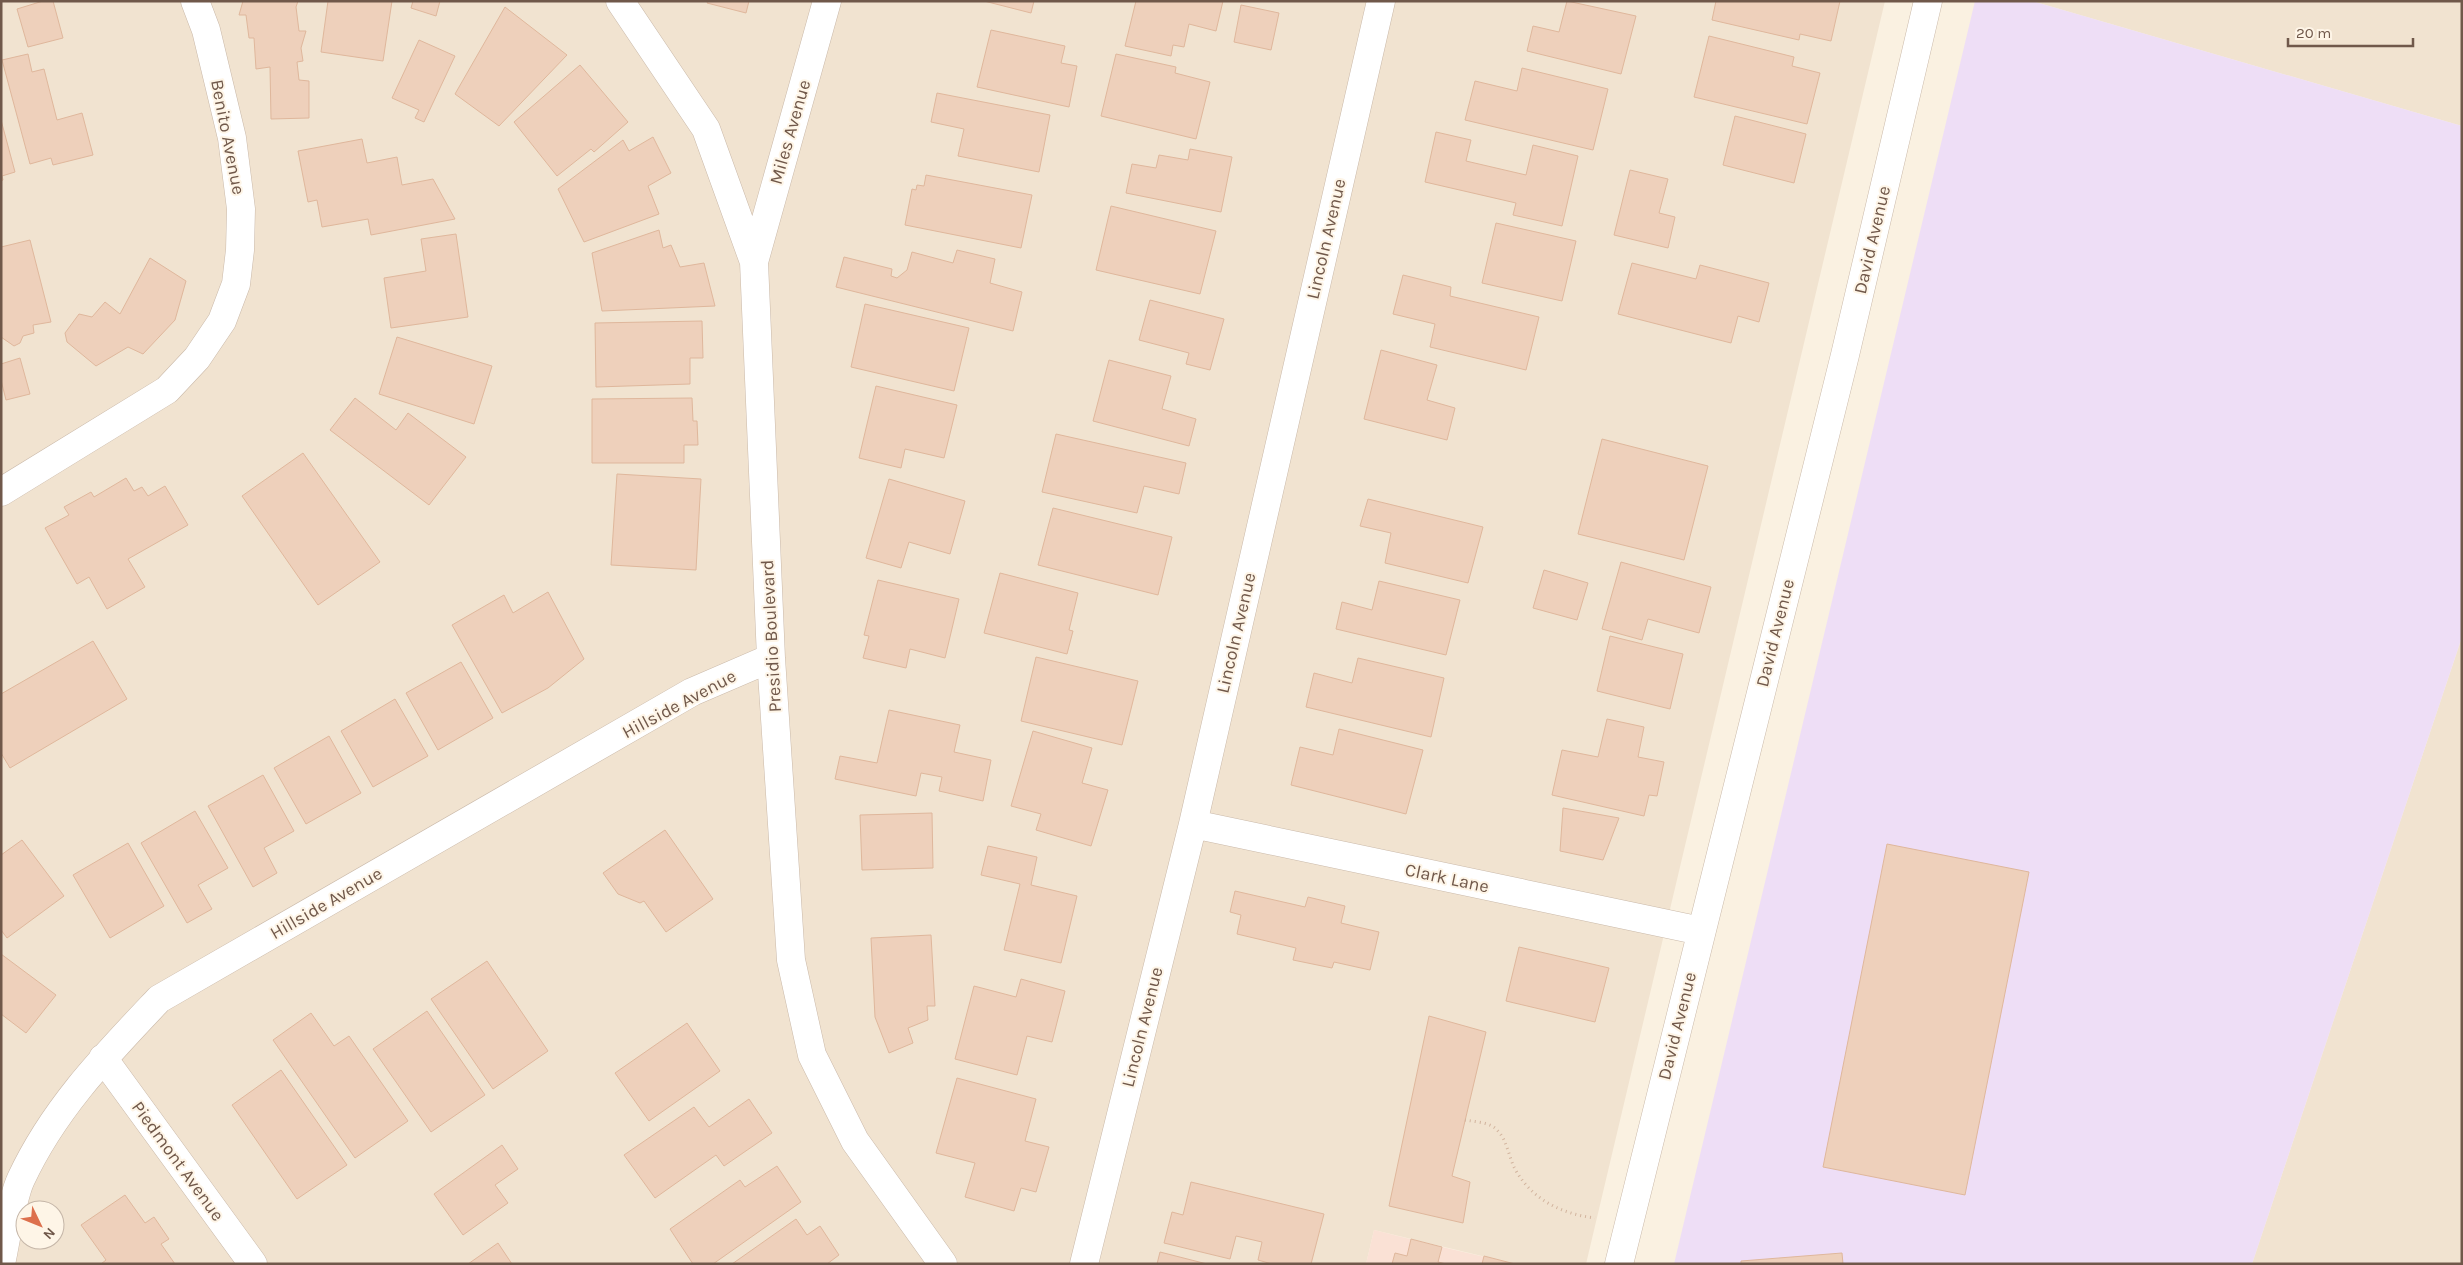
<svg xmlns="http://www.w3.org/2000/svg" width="2463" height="1265" viewBox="0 0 2463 1265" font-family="Karla,sans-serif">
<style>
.residential{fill:#f1e3d0;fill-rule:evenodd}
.commercial{fill:#fae1d5}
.education{fill:#eedef6}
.building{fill:#eed0bb;stroke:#dfb79c}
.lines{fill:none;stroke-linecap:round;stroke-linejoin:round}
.minor-casing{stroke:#cab9a9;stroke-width:29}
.path{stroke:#d2b49e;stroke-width:3;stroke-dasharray:1 4;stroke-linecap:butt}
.minor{stroke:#fff;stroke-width:28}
.labels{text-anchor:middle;stroke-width:4;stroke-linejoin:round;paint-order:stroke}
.street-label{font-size:18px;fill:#70584a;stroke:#fef5e7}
</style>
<rect width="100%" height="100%" fill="#faf1e1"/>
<path class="residential" d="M1,1H1885L1586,1264H1515L1374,1230L1366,1264H1ZM25,1210H55V1240H25Z
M2032,1H2462V126Z
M2462,637V1264H2252Z"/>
<path class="commercial" d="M1374,1230L1442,1247L1515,1264H1366Z"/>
<path class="education" d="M1975,1H2032L2462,126V637L2252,1264H1674Z"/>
<path class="building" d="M43,1H53L63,38L28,47L17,9Z
M243,1H298L296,7L299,31H306L301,48L303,61L297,62L299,80L309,81V118L271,119L270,67L256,69L254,38H249L246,15H239Z
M328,1H392L383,61L321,52Z
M413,1H440L436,16L411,8Z
M708,1H749L746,13L707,3Z
M984,1H1034L1031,13Z
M1136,1H1223L1216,31L1189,24L1184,47L1173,45L1171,56L1125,46Z
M1567,1L1636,16L1621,74L1527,51L1533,26L1559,32Z
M1716,1H1840L1831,41L1800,34L1799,40L1712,20Z
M1241,5L1279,13L1271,50L1234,42Z
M505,7L567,55L499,126L455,94Z
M991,30L1065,46L1061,63L1077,66L1069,107L977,87Z
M1709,36L1794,57L1792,66L1820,73L1807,124L1694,97Z
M419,40L455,56L424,122L415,118L419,110L392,98Z
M28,54L32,72L44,69L57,120L82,113L93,155L53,165L51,158L30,164L2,60Z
M1116,54L1176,67L1175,73L1210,82L1196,139L1101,116Z
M580,65L628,122L594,152L591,149L557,176L514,122Z
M1522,68L1608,89L1593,150L1465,120L1475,81L1517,91Z
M937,93L1050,115L1039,172L958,156L964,129L931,122Z
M1735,116L1806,134L1794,183L1723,165Z
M1,120L15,172L2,176L3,180L1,181Z
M1436,132L1471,140L1466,161L1526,175L1533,145L1578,156L1562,226L1513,215L1516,203L1425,182Z
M653,137L671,173L648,186L659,214L584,242L558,189L623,140L629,151Z
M362,139L367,163L397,157L402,185L433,179L455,219L371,235L368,219L322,227L317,200L308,202L298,151Z
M1190,149L1232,157L1221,212L1126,193L1132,164L1156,168L1159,155L1188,160Z
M1630,170L1668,179L1659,213L1675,217L1668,248L1614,235Z
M926,175L1032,195L1021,248L905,225L912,189L916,190L917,185L924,186Z
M1111,206L1216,231L1200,294L1096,270Z
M1496,223L1576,241L1562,301L1482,283Z
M659,230L663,248L671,245L680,267L704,263L715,306L602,311L592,253Z
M456,234L468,317L391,328L384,278L426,271L421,239Z
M30,240L51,322L33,325L34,333L23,336L20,343L14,346L1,337V247Z
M957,250L995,259L990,283L1022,292L1013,331L836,287L844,257L892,269L891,276L897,278L907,270L912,252L953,263Z
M150,258L186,281L175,320L143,354L128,347L96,366L67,342L65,333L79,314L92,317L105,302L120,314Z
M1632,263L1696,279L1700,265L1769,283L1759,322L1738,316L1731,343L1618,314Z
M1403,275L1451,287L1450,296L1539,317L1526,370L1430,347L1435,324L1393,314Z
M1150,300L1224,319L1210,370L1186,364L1189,353L1139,340Z
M865,304L969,328L954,391L851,367Z
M702,321L703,358H690V384L596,387L595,323Z
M397,337L492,366L474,424L379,394Z
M1381,350L1437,365L1427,400L1455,408L1447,440L1364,419Z
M20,358L30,394L6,400L1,380V364Z
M1109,360L1171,376L1162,409L1196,419L1189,446L1093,421Z
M876,386L957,405L944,458L905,449L901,468L859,458Z
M355,398L396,430L408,413L466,457L429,505L330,430Z
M692,398L693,421H697L698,445H684V463H592V399Z
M1056,434L1186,463L1179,494L1144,486L1137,513L1042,492Z
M1602,439L1708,466L1684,560L1578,534Z
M303,453L380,562L318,605L242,496Z
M617,474L701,479L696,570L611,565Z
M126,478L134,491L142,487L148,496L165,486L188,525L128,559L145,587L107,609L89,577L77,584L45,528L69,515L64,507L91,492L94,497Z
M889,479L965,501L950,554L909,542L901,568L866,558Z
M1368,499L1483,527L1468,583L1385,563L1391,533L1360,526Z
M1053,508L1172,537L1158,595L1038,565Z
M1621,562L1711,587L1699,633L1648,619L1642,640L1602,629Z
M1544,570L1588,583L1577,620L1533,608Z
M1000,573L1078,593L1069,630L1073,631L1067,654L984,633Z
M878,580L959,599L945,658L910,649L906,668L863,658L869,636L864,635Z
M1379,581L1460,600L1446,655L1336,629L1342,602L1372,610Z
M548,592L584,659L548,688L502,713L452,625L504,595L513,613Z
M1610,636L1683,654L1670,709L1597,691Z
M93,641L127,699L10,768L1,753V694Z
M1036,657L1138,681L1122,745L1021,721Z
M1358,658L1444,678L1431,737L1306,707L1314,673L1352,683Z
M461,662L493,718L438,750L406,693Z
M395,699L428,756L373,787L341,731Z
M889,710L960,725L954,752L991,760L983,801L939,791L942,777L921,773L916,796L835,779L840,756L877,763Z
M1607,719L1644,727L1638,757L1664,762L1657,796L1649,795L1644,816L1552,795L1562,750L1598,757Z
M1339,729L1423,750L1406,814L1291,785L1300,747L1333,755Z
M1033,731L1092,748L1082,783L1108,790L1091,846L1036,830L1041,814L1011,806Z
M329,736L361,793L306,824L274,768Z
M263,775L294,831L264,848L277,873L253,887L208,806Z
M1563,808L1619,818L1603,860L1560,851Z
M195,811L228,868L198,885L212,909L187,923L141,843Z
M932,813L933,868L862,870L860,815Z
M665,830L713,899L666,932L644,901L640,903L618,894L603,873Z
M22,840L64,896L7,938L1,930V855Z
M128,843L164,906L110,938L73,875Z
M1887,844L2029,872L1965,1195L1823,1167Z
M988,846L1037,857L1031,885L1077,896L1061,963L1004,950L1020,884L981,875Z
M1235,891L1305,907L1308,897L1345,906L1341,923L1379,932L1370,970L1334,962L1332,968L1293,960L1296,948L1237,934L1241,915L1230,912Z
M931,935L935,1006H927L928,1020L908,1028L913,1043L889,1053L875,1017L871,938Z
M1519,947L1609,968L1595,1022L1506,1001Z
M1,954L56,995L26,1033L1,1014Z
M487,961L548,1051L493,1089L431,999Z
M1021,979L1065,991L1052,1042L1027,1036L1017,1075L955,1059L974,986L1016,997Z
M427,1011L485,1095L431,1132L373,1049Z
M311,1013L334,1046L349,1036L408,1121L355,1158L273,1040Z
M1429,1016L1486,1032L1452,1176L1470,1182L1463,1223L1389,1206Z
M687,1023L720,1071L649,1121L615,1073Z
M281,1070L347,1165L297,1199L232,1105Z
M957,1078L1036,1099L1025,1141L1049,1147L1036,1192L1021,1188L1014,1211L965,1197L975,1163L936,1153Z
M749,1099L772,1133L724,1166L716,1155L655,1198L624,1155L694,1107L709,1127Z
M502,1145L518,1169L495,1185L508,1203L463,1235L434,1194Z
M777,1166L801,1202L713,1264H693L670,1229L740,1180L745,1187Z
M1191,1182L1324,1214L1311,1264H1272L1258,1260L1262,1242L1236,1236L1230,1259L1164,1243L1172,1212L1183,1215Z
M125,1195L145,1223L154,1217L169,1239L161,1244L175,1264H101L106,1260L81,1225Z
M796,1219L807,1235L820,1226L839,1255L827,1264H732Z
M1411,1239L1442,1247L1438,1262L1446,1264H1392L1395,1253L1407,1256Z
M498,1243L512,1264H468Z
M1160,1252L1207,1264H1157Z
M1842,1253L1843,1264H1741V1261Z
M1484,1256L1515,1264H1482Z"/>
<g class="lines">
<g class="minor-casing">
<path id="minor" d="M620,1L706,129L754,262L771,658L791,960L812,1055L855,1141L943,1264
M754,262L827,1
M1,492L167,390L197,358L222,321L236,284L240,250L241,209L232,138L206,30L195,1
M1193,824L1701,931
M103,1058L253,1264
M1,1264C6,1241 12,1198 21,1179C54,1108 106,1055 159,999L692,692L771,658
M1084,1264L1193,824L1381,1
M1619,1264L1845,355L1928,1"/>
</g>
<path class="path" d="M1465,1120C1476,1122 1491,1122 1498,1131C1507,1140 1509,1158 1515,1169C1532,1200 1562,1214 1595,1218"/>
<use href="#minor" class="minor"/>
</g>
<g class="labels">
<g class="street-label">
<text transform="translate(790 132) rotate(-74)" y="6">Miles Avenue</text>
<text transform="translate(228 137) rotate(79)" y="6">Benito Avenue</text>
<text transform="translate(1326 239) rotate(-77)" y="6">Lincoln Avenue</text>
<text transform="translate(1872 240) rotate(-77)" y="6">David Avenue</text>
<text transform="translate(1236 633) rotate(-77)" y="6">Lincoln Avenue</text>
<text transform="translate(1775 633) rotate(-76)" y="6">David Avenue</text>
<text transform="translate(771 636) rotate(-93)" y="6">Presidio Boulevard</text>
<text transform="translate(679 704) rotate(-28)" y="6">Hillside Avenue</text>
<text transform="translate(1447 878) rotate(12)" y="6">Clark Lane</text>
<text transform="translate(326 903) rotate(-30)" y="6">Hillside Avenue</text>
<text transform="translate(1677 1026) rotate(-76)" y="6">David Avenue</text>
<text transform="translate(1142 1027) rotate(-76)" y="6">Lincoln Avenue</text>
<text transform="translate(178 1161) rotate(54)" y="6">Piedmont Avenue</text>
</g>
</g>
<rect width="2463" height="1265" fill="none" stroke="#70584a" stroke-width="5"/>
<g transform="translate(40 1225) rotate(133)"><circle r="24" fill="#fef5e7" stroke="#c5b6a8"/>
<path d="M0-4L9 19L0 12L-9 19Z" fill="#dd704d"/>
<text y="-8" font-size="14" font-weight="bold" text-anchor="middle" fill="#70584a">N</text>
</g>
<path d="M2288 38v8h125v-8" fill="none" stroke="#70584a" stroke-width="2.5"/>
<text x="2296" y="38" font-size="15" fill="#70584a" stroke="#fef5e7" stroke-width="4" paint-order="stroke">20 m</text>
</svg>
